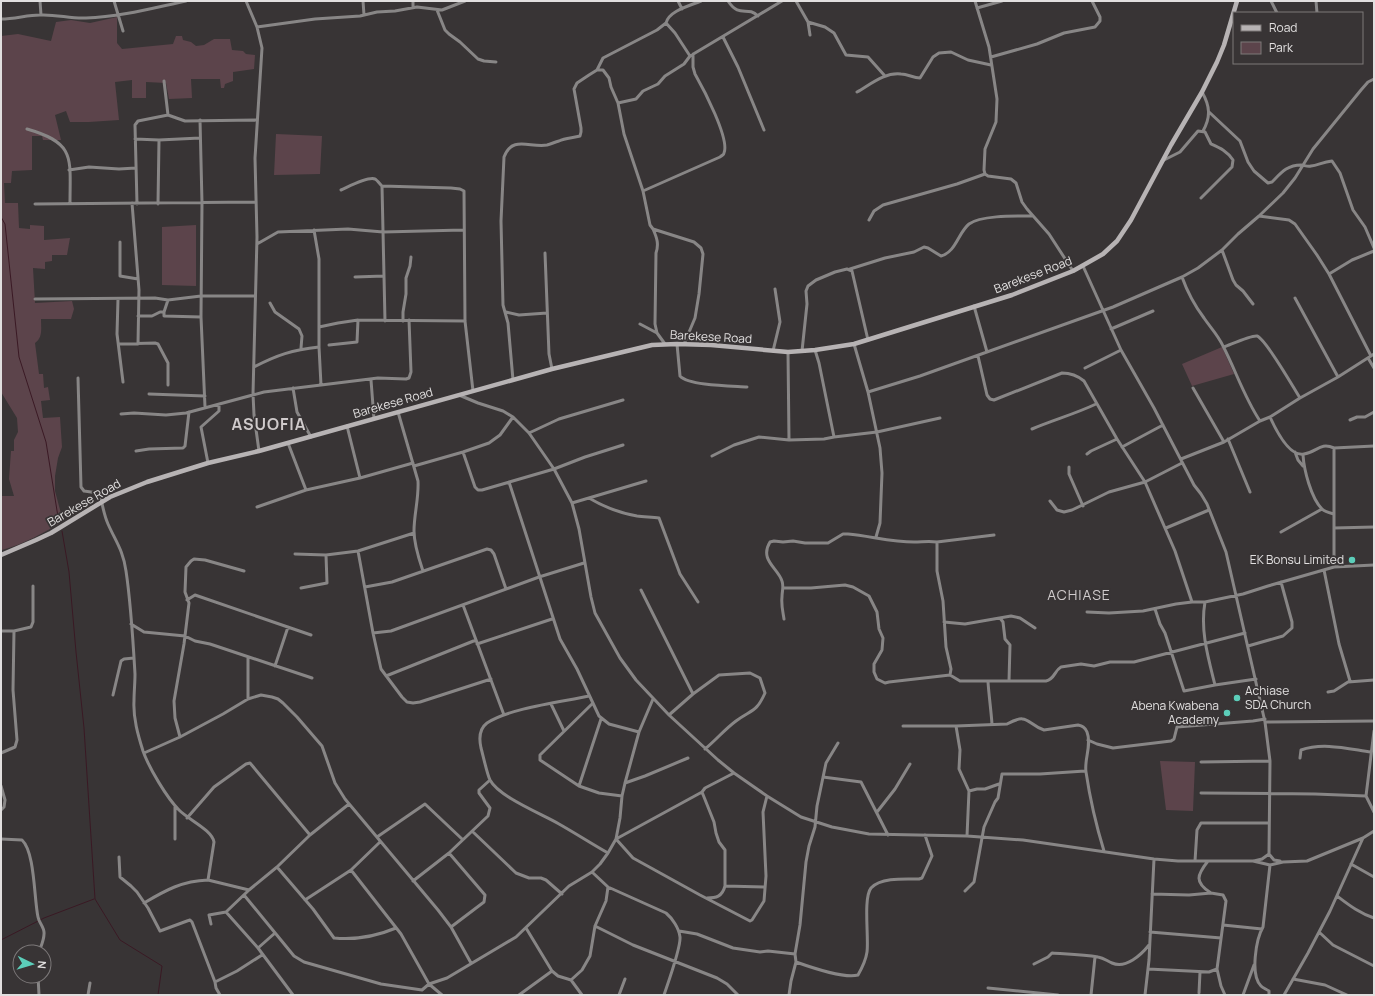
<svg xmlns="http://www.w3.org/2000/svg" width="1375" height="996" viewBox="0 0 1375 996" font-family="Manrope,sans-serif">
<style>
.green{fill:#5c444b}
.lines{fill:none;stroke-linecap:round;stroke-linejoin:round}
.stream{stroke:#3a1924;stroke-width:1}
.street{stroke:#888686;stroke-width:3}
.secondary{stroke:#b7b3b4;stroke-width:4.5}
.poi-dot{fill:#5cceba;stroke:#383435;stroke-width:1.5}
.labels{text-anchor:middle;stroke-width:3.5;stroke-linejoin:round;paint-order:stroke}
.street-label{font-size:12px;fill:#e1dfdf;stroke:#383435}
.poi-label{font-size:12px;fill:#e1dfdf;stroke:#383435;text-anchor:end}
.quarter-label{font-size:14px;letter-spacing:1px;fill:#d0cbcc;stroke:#383435}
.district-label{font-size:16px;font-weight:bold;letter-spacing:1px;fill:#d0cbcc;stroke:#383435}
</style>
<rect width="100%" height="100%" fill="#383435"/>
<path class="green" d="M117,17V43L122,49L173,44L176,36H182L183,40L191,42L196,46L204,45L214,39H230L232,50L243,51L246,54L255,55L254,69L233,72V81L225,84L224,88H221L220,79H191L192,98L169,99L166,83L146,82V98H132V80L115,82L119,120L89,122H70L66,111L55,115L61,140H43L42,136H32V170L12,171L11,183H4L5,203H18L19,228L30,229V225L44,226V240L70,238L67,255H52V261L45,262V269L33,268L35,303L72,301L74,309L71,319H41C41,328 43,338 35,343L39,374H43L44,388L48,387L50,400L41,401L43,418L60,417L62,447L58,458L55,476V491L63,521C44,533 24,544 2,550L1,496H14L9,479L11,451H14V440L18,432L17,418L1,392V36L18,34L51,41L56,22L71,20L90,23Z
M276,134L322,136L320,174L274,175Z
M196,225V286L162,285V227Z
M1222,347L1234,374L1192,386L1182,364Z
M1160,761L1195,762L1193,811L1166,810Z"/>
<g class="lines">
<path class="stream" d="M1,217L5,224L19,357L46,442L59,523
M62,531L69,572L76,652L84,728L95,899L120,940L162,966L158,995
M1,940L44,918L94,899"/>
<path class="street" d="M40,1L41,15
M114,1L123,31
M246,1L257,27L262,48L255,158L257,237L253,394L254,415L259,451
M363,1L364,15
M413,1V7
M678,1L682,9
M728,1C740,19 747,5 758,16
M796,1L808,22L810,35
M975,1L989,47L997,99L996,122L985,149L984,170L985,174
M1271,1L1277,13
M1316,1L1317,13
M977,8L1002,1
M437,10L445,30L449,34L460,42L478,59L484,61L496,62
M1,19C15,19 27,15 40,15C56,14 71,19 86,18C120,17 153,8 186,1
M808,22L825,27L834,33L846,55L868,57L885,76
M666,23C669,11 689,6 701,1
M257,27L315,19L360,16L377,12L395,11L417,7L442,10L465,1
M723,37L738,67L764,130
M991,57L1037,44L1064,33L1095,27L1100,21V17L1092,1
M597,70L603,58L657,30L666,23L675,33L690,56
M857,92C871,84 885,72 901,74C908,74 913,78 920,78L933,57L939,53L951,52L968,60L991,65
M1202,92C1210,106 1211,117 1203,131
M618,103L636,99L643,91L658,84L665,76L684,64L690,56L782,1
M1209,112L1240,141L1248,162L1254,171L1268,183L1272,182C1281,173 1287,165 1301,165C1304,165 1307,167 1311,166C1318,165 1323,162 1332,161L1340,173L1353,210L1365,227L1374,248
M168,115L185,121L257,120
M200,120L202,203L201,317L205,407
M27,129C76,143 70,158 70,203
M135,139L159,140L200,138
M1162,161L1180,152L1198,131L1205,132L1211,144C1220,148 1227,151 1233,160L1232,167L1201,198
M69,170L89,167L119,169L136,168
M382,186L451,188L460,189L464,191L465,321L473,391
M341,190C348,187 368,176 375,179C377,180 380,184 382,186L385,321
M643,191L720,157C722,155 724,155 724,153C730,139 703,88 695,74L693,67V54
M132,203L139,290L138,344
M35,204L256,202
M137,204L135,125L138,121L168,115L164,81
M158,204L159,140
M1259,216L1289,220L1295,224L1317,255L1329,274L1371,356
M869,220L874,211L883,205L957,184L985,174L988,176L1011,179L1016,183L1022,202L1027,209L1049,234L1073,271
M653,229C657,238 659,244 656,253L655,324L657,333L665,344
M314,230L319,259V347L321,385
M120,242V276L138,279
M257,244L278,232L348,229L383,232L463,230
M1222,250L1233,280L1236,285L1243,291L1253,304
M545,253L549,354L552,369
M1083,266L1121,350L1154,408L1194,485L1201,494L1207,504L1226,552L1265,722L1270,761L1269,854L1274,860L1280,861
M850,269L885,258L914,252L924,247L928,248L941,256C956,252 958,233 969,224C981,215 1017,216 1033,216
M1329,274L1352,260L1374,251
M355,277L384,276
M1182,277C1187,291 1195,306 1204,318C1210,327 1218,335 1223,346C1236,371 1244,397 1260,421
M1295,298L1338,377
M35,299L155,298L168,300L201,296H255
M118,299L117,334L123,382
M168,300L164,312V316L201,317
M270,303L275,312L299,329L302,336L301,348
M974,306L987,352
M506,312L519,315L547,313
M138,316H152L160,312H164
M403,321V312L406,294V278L410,266L411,257
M640,324L657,333
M319,327L338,323L358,320L465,321
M1111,329L1153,311
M119,344L155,343L158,344L168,363V385
M677,344L680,376C689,386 733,386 747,387
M854,344L868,392L880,448L882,473L880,523L876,537
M329,345L357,342L358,320
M1224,347C1230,345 1251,335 1257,336C1266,339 1293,387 1300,398
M815,350L819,363L834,437
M773,351L780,322L775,289
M802,351L807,304L806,291L808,286L816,280L835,272L847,269L852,271L868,340
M788,352L789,440
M978,356L987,395L990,399L994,400L1062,373C1070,373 1078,376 1084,381L1117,439L1145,482L1175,551L1192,602
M1368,358L1374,368
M254,367C277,355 292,350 319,347
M1085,368L1121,350
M78,378L81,487L84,491L98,493L100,494C102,504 104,515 108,524C116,542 123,550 126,571C131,604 133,640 135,674C135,683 134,692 134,701C133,718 138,735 143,751C149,768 167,798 179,810C189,820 212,830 214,842L208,880L249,890
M371,380L374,419
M513,380L508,323L503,305L501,221L504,157C512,135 530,148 547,145C551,144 555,142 559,141C565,138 573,138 580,136L581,132V128L574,89L577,83L589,75L597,70H603L609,78L611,87L618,103L624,134L643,191L650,225L653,229L694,242L701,248L703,254L699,294L695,318L684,344
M293,388L297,412L311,437
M1193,388L1224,442
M868,392L920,376L1113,307L1182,277L1198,268L1222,250L1238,234L1259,216L1283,193L1295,178L1313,149L1361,90L1368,82L1374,79
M149,394L205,396
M459,395L478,403L503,411L513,417L529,433L554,469L572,503L579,529L591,597L595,613L620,658L636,680L669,715L718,760L734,773L767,796L801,817L832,827L869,834L967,836L1023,840L1154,859L1178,861H1253L1270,865L1283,862L1307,861L1363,838L1374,831
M398,412L418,481C419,498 414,514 414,531C414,545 419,559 423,571
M121,414L134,413L166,415L186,413L264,392L378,378L406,379L409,378L411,372L409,320
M1270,417C1275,428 1289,457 1304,454C1317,452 1320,442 1334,448L1374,446
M1350,420L1357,417H1365L1374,412
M347,426L360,478
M1032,429C1053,420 1075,414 1096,404
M529,433L559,419L623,400
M1228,439L1250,492
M288,443L306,490
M1122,447L1163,425
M1334,448V567
M136,451L149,449L183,448L185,446L189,412
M463,452L475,487L478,490H482L554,469L585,457L623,445
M1295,452L1298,460L1303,466
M1087,454L1091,451L1117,439
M1303,455C1304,470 1311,498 1322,509C1325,512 1330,513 1334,514
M712,456L734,445L759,437L789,440L824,439L834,437L877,432L940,418
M1181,459L1224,442L1260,421L1270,417L1300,398L1338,377L1374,354
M208,463L201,427L219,411V404
M414,466L463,452L489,443L500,435L513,417
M1069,467V474L1083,506
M509,482L560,639L577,669L599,716L609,724L639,732
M589,498C604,507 620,513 637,516C644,517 652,517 659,518L680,574L698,602
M1050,501L1057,510L1064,512L1072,510L1109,492L1145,482L1182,463
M572,503L646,481
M257,507L306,490L360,478L413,463
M1166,528L1209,510
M1334,528L1374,527
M1281,532L1322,509
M937,542L994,535
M358,551L373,633L391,631L539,577L584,563
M295,554L326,555L358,551L414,533
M1324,570L1339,644L1350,681
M365,587L392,582L487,549L491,550L494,554L506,589
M301,588L327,583L326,555
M783,588H811L845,585L853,587L869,596L877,612L879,629L883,638L882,650L874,664V672L877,679L885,683L889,682L950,675
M641,590L693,694
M187,600L195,595L311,635
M1205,602C1200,630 1208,657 1215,685
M463,605L504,715
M1155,609L1160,624L1165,633L1184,691L1215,685L1256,679
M1087,612L1109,613L1143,611L1176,604L1192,602H1205L1243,594L1268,586L1334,567L1374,565
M1000,618L1003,622L1005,639L1010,645L1009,681
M784,619C783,612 781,605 782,597C782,591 784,587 782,581C778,568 759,560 770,542L774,541L783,542L793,541L805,543H828L843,534H848C870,536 892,542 914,542C922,542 929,541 937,542V571L943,601L946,647L951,669L950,675L960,681H1046C1055,679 1054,671 1061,667L1081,664L1094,666L1110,662H1134L1245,633
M944,622L965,624L1011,616L1020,618L1035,628
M131,624L144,632L185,636L195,641L210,644L312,678
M1,631H14L31,627L33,622V586
M373,633L381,669L402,697L407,702L413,703L420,702L491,679
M477,644L552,619
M1248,646L1283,636L1292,628V622L1281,582
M248,657V699
M275,666L288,627
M386,676L476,640
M988,682C989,696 991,710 992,724
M1328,692L1334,691L1348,682L1374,680
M113,695L121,661L124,659L134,658
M589,696C561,702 510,708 487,723C479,729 479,739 481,748C483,755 487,774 490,780C499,797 542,814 559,824C575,833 592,844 608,853
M593,703L540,755V760L579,786L599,793L622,796
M551,704L564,731
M669,715L693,694L719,675L750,673L760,678L765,693C756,713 752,709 736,721C725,729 716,740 705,749
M1265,722L1374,721
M903,726H956L1007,724C1029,712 1026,724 1044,730L1078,725C1082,726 1085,727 1087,732C1092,745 1084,759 1086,772C1090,799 1096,825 1104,851
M956,726L960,750L959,769L969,791L967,836
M1374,731L1366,796L1374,812
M180,737L175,718L174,701L184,644L189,603L185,592L186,567L191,561L194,559L205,560L244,571
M1088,740L1097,744L1113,748L1171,741L1174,739L1177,727L1253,721L1265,719
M1,753L15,747L17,740L13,690L14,631
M144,753L180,737L223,714L248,699L261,695L272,697L278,699L283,703L297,717L322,746L335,783L345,799L438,910L451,927L471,963
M1300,758L1301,750C1323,742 1349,749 1371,752
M1201,762L1270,761
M734,773L705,788L702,792L616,839L633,858L700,895L750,921L752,920L764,901L766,876L763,812L767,796
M823,777L861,782L888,835
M625,783L645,776L688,758
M1,786L5,800L4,807L1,810
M579,786L601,719
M969,791L977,789H985L999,784
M702,792L714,822L716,833L719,842L725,850V886L765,887
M1201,793L1315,794L1366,796
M175,806V839
M877,812L895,789L910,764
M187,818L214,787L246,764L250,763L310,835
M472,831L516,873L529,878H541L546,880L562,894
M377,837L425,804L462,839
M1,839L22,840C35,852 34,899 38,917C39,923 45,928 44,934C44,940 41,946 39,952
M449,853L485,895L484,902L451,927
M119,857L120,877L131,886L137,892L148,908L160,931L187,921L190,920L192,922L215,982L216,988L220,995
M1195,861L1197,830L1201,823H1269
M1208,861C1197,875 1194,882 1211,893
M1254,861L1262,859L1269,854
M1351,864L1374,877
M277,867L313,909L334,938C355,940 377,936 396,928
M351,870L401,934L429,984L442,995
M592,872L608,887L666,913C672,918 679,928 680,937C681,947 668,983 664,995
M413,881L449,853L488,816L490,808L479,793V790L490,780
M965,891L974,882L984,827L995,802L998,798L1002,774H1040L1085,771
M1152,894L1189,895L1211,893L1223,895L1226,901L1217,969L1221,986L1225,995
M244,895L294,956L304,962L381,984L422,990L429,984L447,978L516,937L569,886L592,872L600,864L608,853L616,839L620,818L622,796L625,783L639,732L653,699
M1337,896C1349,905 1359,913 1374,918
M707,898C716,898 722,897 725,886
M305,900L351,870L380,842
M144,903C166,890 182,881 208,880
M226,912L258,948L293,995
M211,924L209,915L226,912L249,890L277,867L310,835L349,804
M1223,925L1262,929
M595,926L633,945L717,978L727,984L738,995
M526,928L552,971
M679,931L697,934L733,948L760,952L768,951L795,954
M1150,932L1221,938
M1319,932L1333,945L1374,966
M258,948L275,933
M796,962C810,967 844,979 858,975C862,968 866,959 867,952C869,938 863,898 871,888C881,877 906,879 919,879L922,878L932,856L925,835
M1034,964L1048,957L1052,953C1067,954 1083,954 1098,957C1104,958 1107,961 1112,963C1126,969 1141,955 1149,945
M1148,969L1209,972L1217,969
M38,976L39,995
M1293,979L1325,985L1347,995
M571,980L582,970L590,956L595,926L606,901L608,887
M215,982L237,971L262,955
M988,988L1058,995
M1199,993L1200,972
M88,995L90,983
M519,995L552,971L558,976L571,980L582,995
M619,995L625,979
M789,995L791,981L796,962L795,954L800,925L806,862L809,846L815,827L817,806L826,763L838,743
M1091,995L1095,957
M1145,995L1149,960L1154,859
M1243,995L1254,965
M1269,995V991C1266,989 1263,988 1261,986C1250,975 1256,939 1263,927L1270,865
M1284,995L1308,953L1330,911L1363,838"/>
<path class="secondary" d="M1,555L36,540L51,533L110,497L147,482L208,463L259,451L552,369L652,345L677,344L711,345L788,352L815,350L854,344L1012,295L1073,271L1103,254L1117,241L1131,220L1171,145L1202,92L1217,62L1224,45L1237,1"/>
</g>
<g class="poi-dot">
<circle cx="1352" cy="560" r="4"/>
<circle cx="1237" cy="698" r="4"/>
<circle cx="1227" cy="713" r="4"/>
</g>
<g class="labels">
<g class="street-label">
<text transform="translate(1033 275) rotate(-21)" y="4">Barekese Road</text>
<text transform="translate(711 337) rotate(3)" y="4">Barekese Road</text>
<text transform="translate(393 403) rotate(-16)" y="4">Barekese Road</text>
<text transform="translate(84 503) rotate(-30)" y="4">Barekese Road</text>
</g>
<g class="poi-label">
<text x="1344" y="564">EK Bonsu Limited</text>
<text x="1245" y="695" text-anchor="start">Achiase<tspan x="1245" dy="14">SDA Church</tspan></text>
<text x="1219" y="710">Abena Kwabena<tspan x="1219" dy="14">Academy</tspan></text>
</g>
<g class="quarter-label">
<text x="1079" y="600">ACHIASE</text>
</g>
<g class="district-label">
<text x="269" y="430">ASUOFIA</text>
</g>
</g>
<rect width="1375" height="996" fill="none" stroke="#e1dfdf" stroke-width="4"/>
<rect x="1233" y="12" width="130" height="52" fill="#383435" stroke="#7c7879"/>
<rect x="1241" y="25" width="20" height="6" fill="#b7b3b4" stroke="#7c7879"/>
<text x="1269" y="32" font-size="12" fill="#e1dfdf">Road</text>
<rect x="1241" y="42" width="20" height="12" fill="#5c444b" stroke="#7c7879"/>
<text x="1269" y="52" font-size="12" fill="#e1dfdf">Park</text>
<g transform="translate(32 964) rotate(95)"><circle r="19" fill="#383435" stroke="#7c7879"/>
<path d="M0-3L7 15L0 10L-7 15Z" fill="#5cceba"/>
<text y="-6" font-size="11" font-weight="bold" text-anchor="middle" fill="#e1dfdf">N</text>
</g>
</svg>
